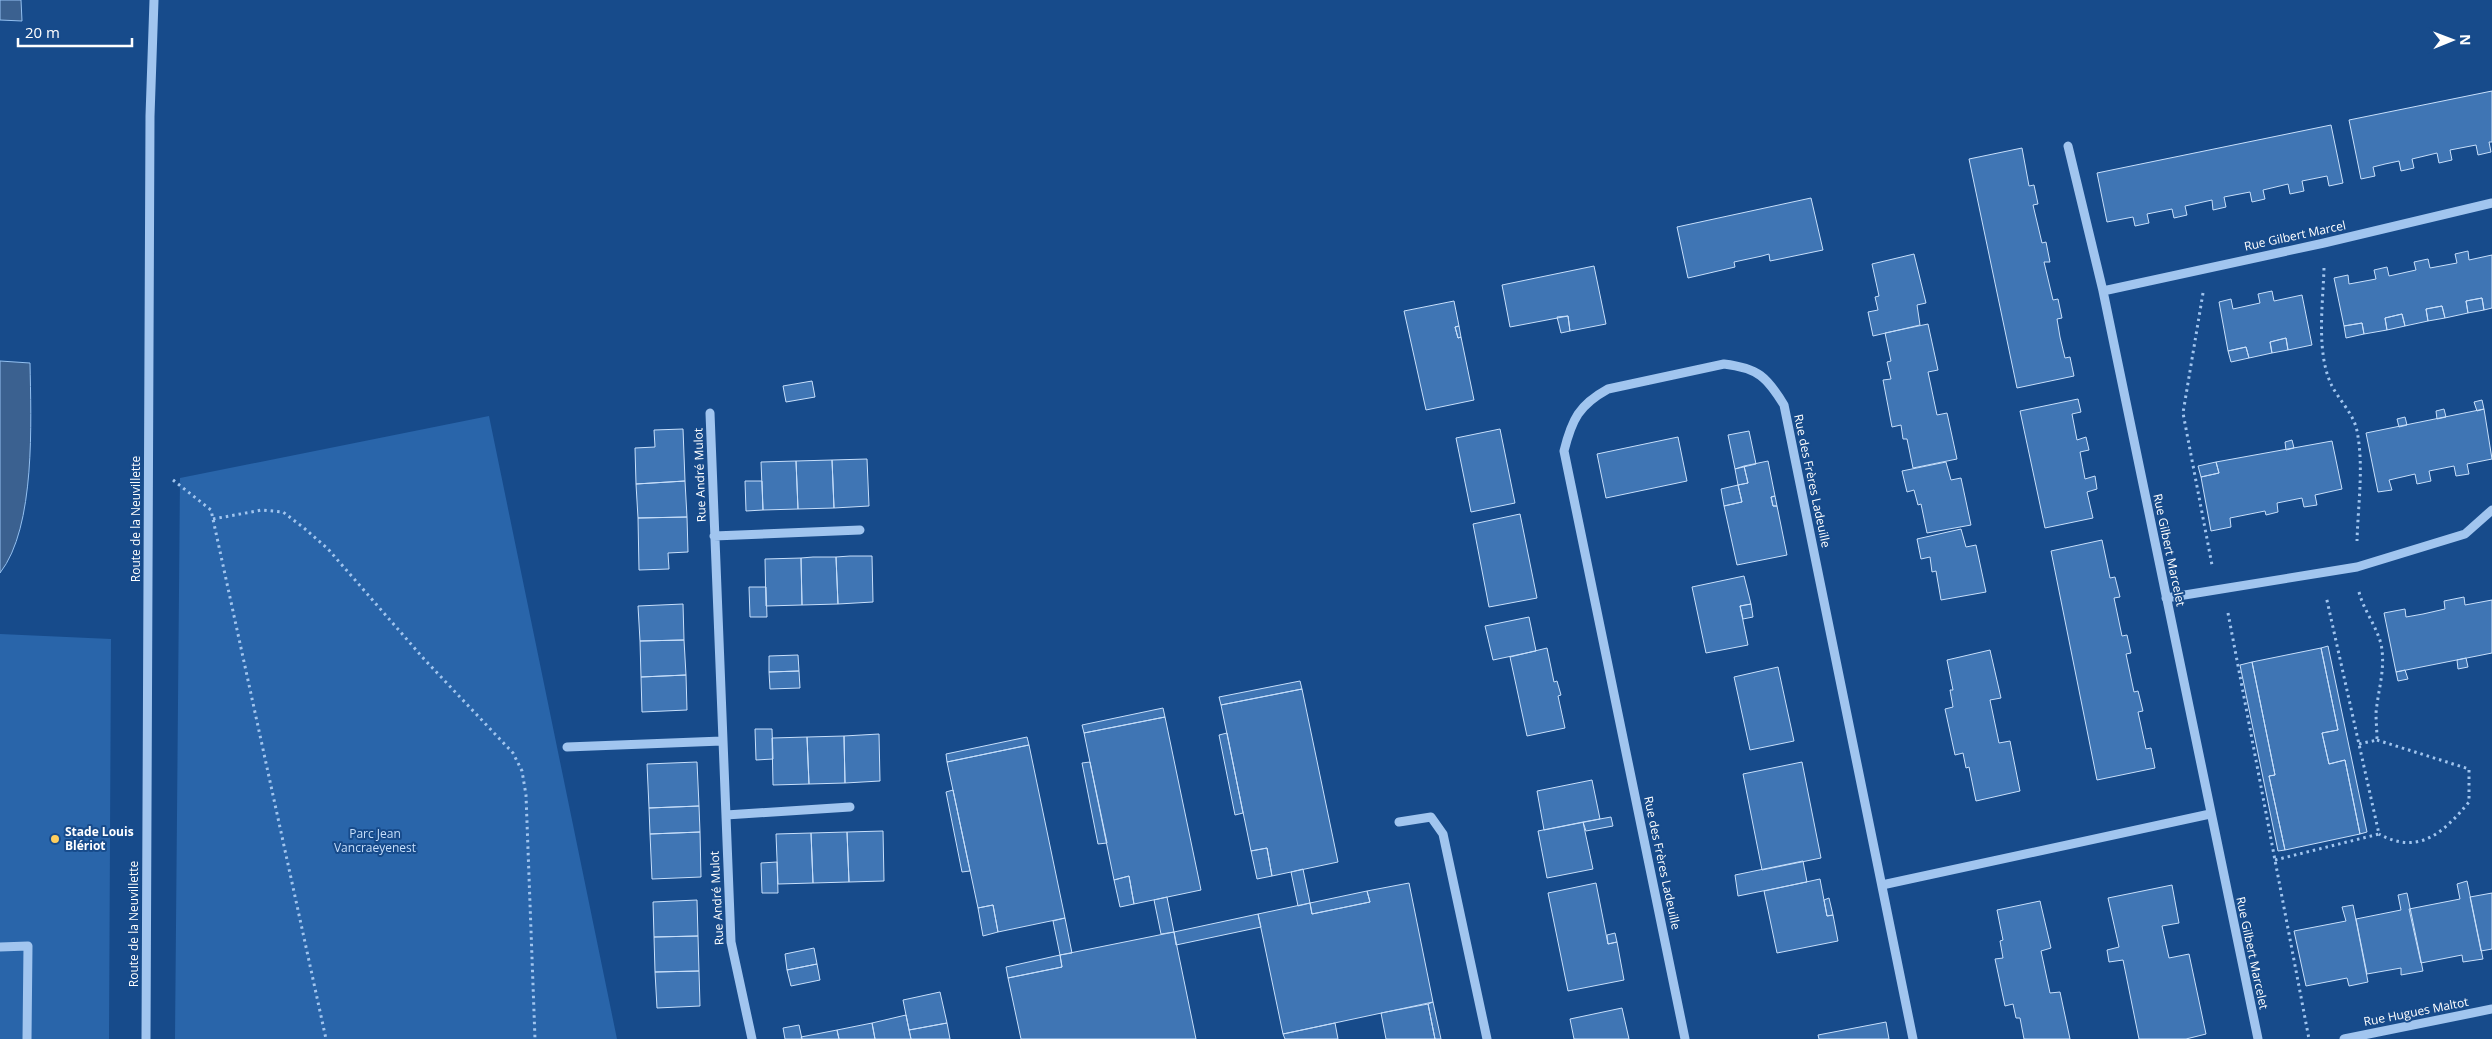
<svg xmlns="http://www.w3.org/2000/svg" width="2492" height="1039" viewBox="0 0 2492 1039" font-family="'Open Sans',sans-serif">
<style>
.green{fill:#2965aa}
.water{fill:#3b6190;stroke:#93c0f1}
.building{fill:#3f75b4;stroke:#c7dffb}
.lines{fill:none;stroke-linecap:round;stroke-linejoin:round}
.path{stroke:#a1c5ef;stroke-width:3;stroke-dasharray:2.5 4;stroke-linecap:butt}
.minor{stroke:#a1c5ef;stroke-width:9}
.poi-dot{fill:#ffcf5e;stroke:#174b8b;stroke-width:2}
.labels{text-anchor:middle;stroke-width:4;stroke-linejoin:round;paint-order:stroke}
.street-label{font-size:12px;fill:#fff;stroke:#174b8b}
.poi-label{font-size:12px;font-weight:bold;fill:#fff;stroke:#174b8b;text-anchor:start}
.park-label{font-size:12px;fill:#c7dffb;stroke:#174b8b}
</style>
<rect width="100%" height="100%" fill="#174b8b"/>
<path class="green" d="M489,416L617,1039H175L180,478Z
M0,634L111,639L109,1039H0Z"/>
<path class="water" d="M0,0H21L22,21L0,20Z
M0,361L30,363C31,420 36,527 0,573Z"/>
<path class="building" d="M2492,91V142H2489L2491,152L2478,155L2476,145L2450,150L2452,160L2439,163L2437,153L2412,159L2414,168L2401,171L2399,161L2385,164L2373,167L2375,176L2361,179L2349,120Z
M2331,125L2343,183L2329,186L2327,176L2302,181L2304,191L2290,194L2288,184L2263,190L2265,199L2252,202L2250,192L2224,197L2226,207L2213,210L2212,200L2185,206L2187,215L2174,218L2172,209L2147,214L2149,223L2135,226L2133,217L2107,222L2097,173Z
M2022,148L2029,186L2034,185L2038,204L2033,205L2042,243L2046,242L2050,262H2044L2053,300L2058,299L2062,318L2057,319L2060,337L2065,358L2070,357L2074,376L2017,388L1969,159Z
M1811,198L1823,250L1770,261L1769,254L1762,256L1734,262L1735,267L1688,278L1677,227Z
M2468,251L2469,260L2492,255V308L2484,310L2482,298L2466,301L2468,313L2445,318L2442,306L2426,309L2428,321L2405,326L2402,314L2385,318L2387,330L2364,334L2362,323L2344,326L2334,278L2348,275L2349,284L2376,279L2374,270L2387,267L2389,276L2416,270L2414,262L2428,259L2430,268L2457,263L2455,254Z
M1914,254L1926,303L1917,305L1920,325L1873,336L1868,312L1878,310L1875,297L1879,296L1872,264Z
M1594,266L1606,324L1570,331L1568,316L1510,327L1502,285Z
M2272,291L2274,301L2302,295L2312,345L2288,350L2286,338L2270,342L2272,353L2249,358L2246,347L2228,351L2219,302L2231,299L2233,309L2260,303L2258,294Z
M2482,298L2484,310L2468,313L2466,301Z
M1454,301L1459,326L1455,327L1458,338L1461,337L1474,400L1426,410L1404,311Z
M2442,306L2445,318L2428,321L2426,309Z
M2402,314L2405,326L2387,330L2385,318Z
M1568,316L1570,331L1561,333L1557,317Z
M2362,323L2364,334L2346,338L2344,326Z
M1928,324L1938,370L1928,372L1937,415L1947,413L1957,459L1913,468L1907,439H1903L1901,425L1892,427L1883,380L1891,379L1887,362L1891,361L1885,333Z
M1459,326L1461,337L1458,338L1455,327Z
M2286,338L2288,350L2272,353L2270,342Z
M2246,347L2249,358L2231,362L2228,351Z
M812,381L815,397L786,402L783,386Z
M2078,399L2081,412L2072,414L2077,440L2086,437L2089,450L2080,452L2085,479L2095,476L2097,489L2087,492L2093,518L2045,528L2020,411Z
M2482,400L2484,409L2477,411L2474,402Z
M2444,409L2446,417L2437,419L2436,411Z
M2484,409L2492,459L2467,464L2469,474L2456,476L2454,466L2429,471L2431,481L2417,484L2415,474L2389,480L2392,490L2378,492L2366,433Z
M2405,417L2407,425L2399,427L2397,419Z
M683,429L685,481L636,484L635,448L655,447L654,430Z
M1500,429L1515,503L1471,512L1456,438Z
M1749,431L1756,464L1735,469L1728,435Z
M1678,437L1687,481L1606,498L1597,454Z
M2292,440L2294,448L2286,450L2285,442Z
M2332,441L2342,489L2315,495L2317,505L2304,507L2302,498L2277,503L2278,512L2266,515L2265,511L2230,518L2231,527L2211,531L2201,477L2219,473L2216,462Z
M867,459L869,506L834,508L832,460Z
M832,460L834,508L798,509L796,461Z
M796,461L798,509L763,510L761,462Z
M1768,461L1775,496L1771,497L1773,506H1777L1787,555L1737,565L1724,506L1742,502L1738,485L1748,483L1744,466Z
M1946,462L1951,480L1961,478L1971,525L1927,533L1921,504L1918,505L1914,490L1907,492L1902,471Z
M2216,462L2219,473L2201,477L2198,466Z
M1744,466L1748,483L1738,485L1735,469Z
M685,481L687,517L638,518L636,484Z
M745,481H762L763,510L746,511Z
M1738,485L1742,502L1724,506L1721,489Z
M1775,496L1777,506H1773L1771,497Z
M1520,514L1537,598L1489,607L1473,524Z
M687,517L688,552L668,553L669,569L639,570L638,518Z
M1961,529L1966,547L1976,545L1986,592L1941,600L1936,571L1932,572L1930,557L1921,559L1917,539Z
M2102,540L2110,578L2115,577L2120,597L2114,598L2122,636L2127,635L2131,653L2126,654L2134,692L2138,691L2143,711L2138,712L2146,749L2151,748L2155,768L2097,780L2051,551Z
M850,556H872L873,602L838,604L836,557Z
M813,557H836L838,604L802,605L801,558Z
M801,558L802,605L766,606L765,559Z
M1744,576L1751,604L1740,606L1748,645L1706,653L1692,587Z
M749,587H766L767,617H750Z
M2464,597L2465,605L2492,600V653L2396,672L2384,613L2405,609L2406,617L2423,614L2445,609L2444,601Z
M683,604L684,640L640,641L638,606Z
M1751,604L1753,617L1743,619L1740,606Z
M1529,617L1536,651L1493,660L1485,626Z
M684,640L686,675L641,677L640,641Z
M2328,646L2367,832L2360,834L2345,760L2329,764L2322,733L2338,730L2321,648Z
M1547,648L1554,682L1557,681L1561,695L1558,696L1565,728L1527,736L1510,657Z
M2321,648L2338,730L2322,733L2329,764L2345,760L2360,834L2285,850L2269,776L2275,775L2252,662Z
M1990,650L2001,698L1990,700L1999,743L2010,741L2020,791L1976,801L1969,767L1966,768L1963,753L1955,755L1945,709L1953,707L1950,690H1953L1947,660Z
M798,655L799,671L769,672V656Z
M2466,658L2468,667L2458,669L2457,660Z
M2252,662L2275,775L2269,776L2285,850L2278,851L2240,665Z
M1778,667L1794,741L1750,750L1734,677Z
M2405,670L2408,679L2398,681L2396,672Z
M799,671L800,688L770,689L769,672Z
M686,675L687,710L642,712L641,677Z
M1300,681L1302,689L1221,705L1219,697Z
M1302,689L1338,862L1272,876L1267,848L1251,851L1221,705Z
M1163,708L1165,717L1084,733L1082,725Z
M1165,717L1201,890L1134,904L1129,876L1114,880L1084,733Z
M755,729H772L773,759L756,760Z
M1227,733L1243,813L1235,815L1219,735Z
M879,734L880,781L845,783L844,736Z
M844,736L845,783L809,784L807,737Z
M807,737L809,784L773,785L772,738Z
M1027,737L1029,745L947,762L946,754Z
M1029,745L1065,918L998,932L993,905L978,908L947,762Z
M697,762L699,806L649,808L647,764Z
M1090,762L1107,843L1098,844L1082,763Z
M1802,762L1821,858L1762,870L1743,774Z
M1592,780L1600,819L1544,830L1537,791Z
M953,790L970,871L962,872L946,792Z
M699,806L700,832L650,834L649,808Z
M1611,817L1613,826L1586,831L1583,822Z
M1583,822L1593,869L1547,878L1538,831Z
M883,831L884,881L849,882L847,832Z
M700,832L701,877L652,879L650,834Z
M847,832L849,882L813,883L811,833Z
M811,833L813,883L778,884L776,834Z
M1267,848L1272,876L1257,879L1251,851Z
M1803,861L1807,882L1738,896L1735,875Z
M777,862L778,893H762L761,863Z
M1303,869L1310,903L1298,906L1291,872Z
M1129,876L1134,904L1120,907L1114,880Z
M1820,879L1827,916L1833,915L1838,941L1777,953L1764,891Z
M2467,881L2483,959L2463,962L2462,955L2421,963L2409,909L2460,899L2457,884Z
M1409,883L1433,1002L1283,1034L1258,914L1310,903L1312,914L1370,902L1367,891Z
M1596,883L1608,944L1617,942L1624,980L1568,991L1548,893Z
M2172,885L2179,923L2162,926L2169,958L2189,954L2206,1034L2186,1039H2139L2123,960L2109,962L2107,950L2119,947L2108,898Z
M1367,891L1370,902L1312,914L1310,903Z
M2407,893L2423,971L2401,975V968L2367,974L2356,919L2401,910L2398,895Z
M2492,893V949L2481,951L2470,897Z
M1167,897L1174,932L1161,934L1154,900Z
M1829,898L1833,915L1827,916L1824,900Z
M697,900L698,936L654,937L653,902Z
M2040,901L2051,948L2041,951L2050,993L2060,992L2070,1039H2024L2020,1018H2016L2013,1004L2005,1006L1995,959L2003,958L2000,941L2003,940L1997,910Z
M993,905L998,932L983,936L978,908Z
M2353,905L2368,982L2349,986L2347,978L2306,986L2294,931L2346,921L2342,907Z
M1258,914L1261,927L1176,945L1174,932Z
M1065,918L1072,953L1060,955L1053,921Z
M1174,932L1196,1039H1021L1008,978L1062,967L1060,955Z
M1615,933L1617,942L1608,944L1607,935Z
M698,936L699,971L655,972L654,937Z
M814,948L817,964L787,970L785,954Z
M1060,955L1062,967L1008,978L1006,967Z
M817,964L820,980L791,986L787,970Z
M699,971L700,1006L657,1008L655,972Z
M940,992L947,1023L909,1030L903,1000Z
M1433,1002L1441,1039H1435L1428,1004Z
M1428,1004L1435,1039H1386L1381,1013Z
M1622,1008L1629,1039H1574L1570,1019Z
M906,1015L911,1039H875L872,1023Z
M1886,1022L1889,1039H1819L1818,1035Z
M872,1023L875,1039H839L837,1030Z
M947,1023L950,1039H911L909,1030Z
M1335,1023L1338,1039H1285L1283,1034Z
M799,1025L802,1039H785L783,1028Z
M837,1030L839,1039H802L801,1037Z"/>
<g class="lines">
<path class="path" d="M2324,268C2323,304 2316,351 2331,384C2338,399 2354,414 2357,431C2364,466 2358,505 2357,541
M2203,293L2183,413L2212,565
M173,480L211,510L326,1039
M213,519L262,510L283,512L304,528L328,549L424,659L513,753L522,771L526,795L535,1039
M2359,592C2364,611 2376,625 2381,644C2386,668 2378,690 2376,713C2376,722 2377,731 2377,740L2359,744
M2228,613L2309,1039
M2377,740L2469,769V802C2444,832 2419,856 2379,834
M2275,860L2379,834L2326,596"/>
<path class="minor" d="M2068,146L2103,291L2258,1039
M2103,291L2324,243L2492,203
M710,413L731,942L752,1039
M714,536L860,530
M2166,598L2357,567L2465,534L2492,510
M567,747L722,741
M726,815L850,807
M1399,822L1431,817L1443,834L1487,1039
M1882,885L2210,814
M0,947L28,946L27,1039
M146,1039L150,116L154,0
M1685,1039L1564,451C1572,419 1579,405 1608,389L1724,364C1758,368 1767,377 1784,405L1913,1039
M2344,1039L2492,1009"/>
</g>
<circle class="poi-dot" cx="55" cy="839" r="5"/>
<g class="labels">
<g class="street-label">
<text transform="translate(2295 236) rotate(-12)" y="4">Rue Gilbert Marcel</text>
<text transform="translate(700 475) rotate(-92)" y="4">Rue André Mulot</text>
<text transform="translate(1812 481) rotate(78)" y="4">Rue des Frères Ladeuille</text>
<text transform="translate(136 519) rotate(-90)" y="4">Route de la Neuvillette</text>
<text transform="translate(2169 550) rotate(78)" y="4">Rue Gilbert Marcelet</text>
<text transform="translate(1662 863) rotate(78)" y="4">Rue des Frères Ladeuille</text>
<text transform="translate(717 898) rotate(-93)" y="4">Rue André Mulot</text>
<text transform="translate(134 924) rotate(-90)" y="4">Route de la Neuvillette</text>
<text transform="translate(2252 953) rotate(78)" y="4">Rue Gilbert Marcelet</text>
<text transform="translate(2416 1012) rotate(-11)" y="4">Rue Hugues Maltot</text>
</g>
<g class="poi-label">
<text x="65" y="836">Stade Louis<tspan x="65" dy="14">Blériot</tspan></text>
</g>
<g class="park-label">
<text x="375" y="838">Parc Jean<tspan x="375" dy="14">Vancraeyenest</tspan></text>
</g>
</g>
<g transform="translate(2452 40) rotate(89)" stroke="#174b8b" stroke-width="4" paint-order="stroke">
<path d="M0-4L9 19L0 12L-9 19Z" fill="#ffffff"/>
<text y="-8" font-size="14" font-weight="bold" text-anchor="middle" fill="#ffffff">N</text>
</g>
<path d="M18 38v8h114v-8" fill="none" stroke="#ffffff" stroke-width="2.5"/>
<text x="25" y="38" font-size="15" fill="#ffffff" stroke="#174b8b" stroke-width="4" paint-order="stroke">20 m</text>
</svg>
